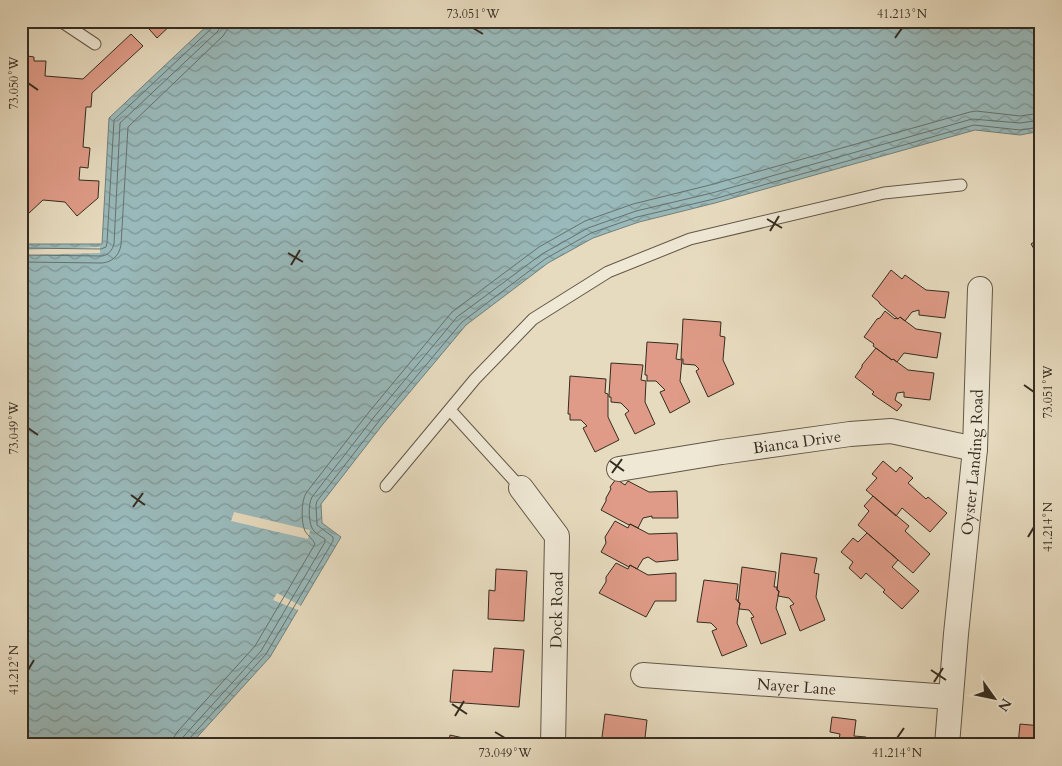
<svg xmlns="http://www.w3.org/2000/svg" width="1062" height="766" viewBox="0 0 1062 766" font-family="Cardo,serif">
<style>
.water{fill:url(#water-waves);stroke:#71817c}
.pier{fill:#e7dbbf}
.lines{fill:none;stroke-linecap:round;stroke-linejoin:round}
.shore{stroke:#67726d;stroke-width:1}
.building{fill:#df9b87;stroke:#352c20}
.lane-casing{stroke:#625848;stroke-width:13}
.street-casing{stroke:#625848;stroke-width:26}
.lane{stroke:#efe8d5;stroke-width:11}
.street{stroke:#efe8d5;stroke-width:24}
.ticks{fill:none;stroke:#352c20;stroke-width:2}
.labels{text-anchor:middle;stroke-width:4;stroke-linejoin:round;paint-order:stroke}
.street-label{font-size:16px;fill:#352c20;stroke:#efe8d5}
.neatline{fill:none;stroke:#352c20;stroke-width:2}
.ticks-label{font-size:12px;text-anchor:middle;fill:#352c20}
</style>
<defs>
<pattern id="water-waves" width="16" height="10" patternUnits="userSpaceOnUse" patternTransform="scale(1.25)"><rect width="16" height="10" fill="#99b9ba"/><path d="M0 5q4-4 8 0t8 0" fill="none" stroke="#7e9797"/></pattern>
</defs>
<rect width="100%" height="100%" fill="#e7dbbf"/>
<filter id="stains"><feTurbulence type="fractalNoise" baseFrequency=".004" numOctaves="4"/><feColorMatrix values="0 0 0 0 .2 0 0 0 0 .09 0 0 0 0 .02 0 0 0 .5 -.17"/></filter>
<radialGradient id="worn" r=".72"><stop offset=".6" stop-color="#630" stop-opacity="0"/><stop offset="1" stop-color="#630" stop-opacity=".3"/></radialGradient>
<path class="water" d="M212,21H1041V131L1020,135L975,130L715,203L639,222L593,238L548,263L466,325L383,424L321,504L322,523L341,537L270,657L190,745H21V244H102L109,118Z"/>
<path class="pier" d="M100,247V253L21,255V250Z
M234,512L310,530L308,539L231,521Z
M277,593L303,607L300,611L273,600Z"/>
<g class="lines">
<path class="shore" d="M21,248L101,249L106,247L107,243L114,120L213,27L215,21
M21,255L102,256C108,255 112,251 114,244L120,123L218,31L220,27L221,21
M21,262L102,263C112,262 119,256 121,245L128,127L223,36L227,30L229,21
M173,745L174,737L178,731L255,646L315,544C313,539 308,536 305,531C301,522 301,502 306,493L369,412L452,312L539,247L585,221L633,204L710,185L970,112L976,111L1020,116L1041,113
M181,745V740L184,736L261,651L325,542V539C321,537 317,534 314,531C308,525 308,504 312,497L374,417L457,317L542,254L588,228L636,211L712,193L972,119L1020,123L1041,120
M187,745L189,739L266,654L333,541V537L317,525L316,505L317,501L379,421L462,322L545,259L591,233L637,217L714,199L974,125L1020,130L1041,127"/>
</g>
<path class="building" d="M142,21H175L157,38Z
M131,34L143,46L92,93L91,107H86L83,147L90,148L88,168L80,167L79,180L99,181L98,198L77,216L65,202L43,200L28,214L21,207V55L34,57V61H46L45,76L83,79Z
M1041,237V260L1031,244Z
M891,270L902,279L905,275L926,290L949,292L945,318L919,315V310L912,312L905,321L900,317L898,319L880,304L879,302L872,296Z
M885,311L895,319L896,318L898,319L900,317L916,329L941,333L937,358L904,353L897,362L893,359L892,360L873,346L874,344L864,337L877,319L880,318Z
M683,319L721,322L720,336L725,337L723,360L734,384L708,397L696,371L699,369L695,365L683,364V359H681Z
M647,342L678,344L676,359L682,360L680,381L690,402L670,413L660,392L665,390L656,381H647V375H645V374Z
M876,348L892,360L893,359L908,370L934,373L930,400L904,397V392L897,393L895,400L902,405L897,411L872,394L874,392L855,377L862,367V365Z
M611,363L643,365L641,380L646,381L645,402L655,424L635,434L625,414L629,411L621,403L611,402V397H609V395Z
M570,376L606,379L605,393L608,394V417L619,440L595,452L583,428L587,426L581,420H570V414H568Z
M883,461L896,472L900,467L913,478L908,483L926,499L928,497L947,513L930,532L902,508L896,516L866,490L877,478L872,474Z
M616,479L625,485L628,481L649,492L677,491L678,518H652V516L643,518L638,528L630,524L629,525L601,510L606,501V498L611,489L610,487Z
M873,496L909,526L905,531L930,554L913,573L858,525L869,511L864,506Z
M615,521L628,528L630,524L649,534L677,533L678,560L656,562L648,557L643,559L637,569L630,565L629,567L601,552L606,543L605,537Z
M867,533L898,560L892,567L919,591L902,609L883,592L885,590L866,573L861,579L849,568L853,562L841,552L853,538L858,542Z
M781,553L817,558L814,573L819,574L816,597L825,620L800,631L790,606L794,604L789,598L778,596L779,591L777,590Z
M616,563L628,569L630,565L648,575L676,573V601H655L646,617L599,593L606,582V577Z
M742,567L776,572L774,587H777V590L779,591L776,608L786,634L761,644L751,618L754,617L749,610L739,609L740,603L738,602Z
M496,569L527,571L524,621L488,619L489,590L495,591Z
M704,580L738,584L736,600H738V602L740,603L737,623L747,646L722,656L712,631L717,629L711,623L697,622Z
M494,648L524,650L519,707L450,702L453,670L492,672Z
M605,714L647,720L645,738H641L640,745H601Z
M832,717L856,720L854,736L866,737L865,745H838L840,734L830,732Z
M1020,724L1041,726V745H1018Z
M450,735L494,745H448Z"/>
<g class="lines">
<g class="lane-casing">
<path id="lane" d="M64,21L65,24L95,44
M450,410L521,488
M386,486L475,379L533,319L608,272L690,239L884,193L961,185"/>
</g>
<g class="street-casing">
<g id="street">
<path id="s1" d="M619,469L722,452L850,434L891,431L975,449"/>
<path d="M521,488L557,536L553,745"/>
<path id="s2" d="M643,675L950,697"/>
<path id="s3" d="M947,745L956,634L975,449L980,289"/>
</g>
</g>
<use href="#lane" class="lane"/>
<use href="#street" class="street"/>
</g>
<path class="ticks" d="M473,28L483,34M895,38L902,28M28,83L38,90M767,219L782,228M770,231L779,216M288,253L303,262M291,265L300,250M1024,385L1034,392M28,428L38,435M610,461L624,471M612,473L622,459M131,495L145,505M133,507L143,493M1028,537L1034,527M28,670L34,660M931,670L946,680M934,682L943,668M452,704L467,714M455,716L464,701M495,732L505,738M897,738L904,728"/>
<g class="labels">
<g class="street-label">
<text dy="6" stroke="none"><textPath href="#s1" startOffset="180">Bianca Drive</textPath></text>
<text dy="6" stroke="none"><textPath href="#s3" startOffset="284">Oyster Landing Road</textPath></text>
<text transform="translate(556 610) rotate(-89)" y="6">Dock Road</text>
<text dy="6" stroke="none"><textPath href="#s2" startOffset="154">Nayer Lane</textPath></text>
</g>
</g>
<rect width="1062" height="766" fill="none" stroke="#e7dbbf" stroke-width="55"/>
<g transform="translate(994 698) rotate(123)" stroke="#efe8d5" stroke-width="4" paint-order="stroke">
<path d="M0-4L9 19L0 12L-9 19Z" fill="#352c20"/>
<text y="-8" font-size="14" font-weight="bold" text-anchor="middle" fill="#352c20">N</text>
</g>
<rect x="28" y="28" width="1006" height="710" class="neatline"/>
<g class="ticks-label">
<text x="473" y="18">73.051°W</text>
<text x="902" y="18">41.213°N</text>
<text transform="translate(14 83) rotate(-90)" y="4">73.050°W</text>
<text transform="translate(1048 392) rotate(-90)" y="4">73.051°W</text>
<text transform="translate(14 428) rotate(-90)" y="4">73.049°W</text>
<text transform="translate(1048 527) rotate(-90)" y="4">41.214°N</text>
<text transform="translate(14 670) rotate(-90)" y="4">41.212°N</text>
<text x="505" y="757">73.049°W</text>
<text x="897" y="757">41.214°N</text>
</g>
<rect width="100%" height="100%" filter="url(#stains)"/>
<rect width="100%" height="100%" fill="url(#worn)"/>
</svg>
